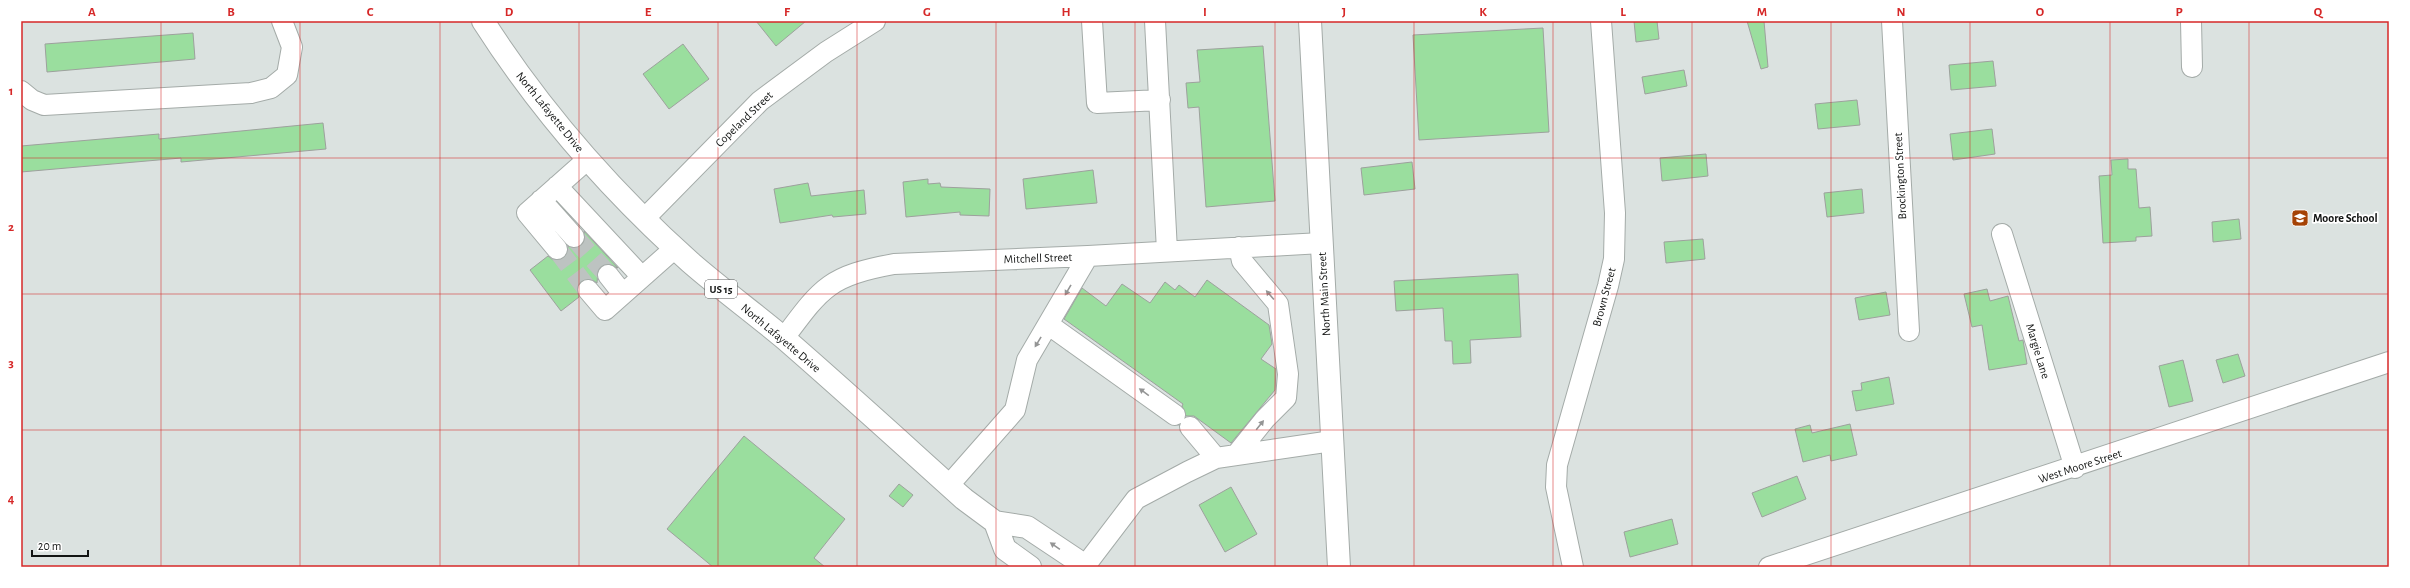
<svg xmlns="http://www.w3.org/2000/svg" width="2410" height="588" font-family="'Alegreya Sans',sans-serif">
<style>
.building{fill:#9ade9e;stroke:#9da19d}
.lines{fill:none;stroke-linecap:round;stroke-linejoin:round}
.minor-tunnel{stroke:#bdc3c1;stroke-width:20;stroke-dasharray:20 10;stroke-linecap:butt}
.minor-casing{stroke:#a4aba8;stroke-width:22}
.major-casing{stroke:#a4aba8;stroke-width:24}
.minor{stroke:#fff;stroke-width:20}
.major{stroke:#fff;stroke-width:22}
.oneway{fill:#949595}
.grid{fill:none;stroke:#d62828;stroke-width:1;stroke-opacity:0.55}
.labels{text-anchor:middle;stroke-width:3.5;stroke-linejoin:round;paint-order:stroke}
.shield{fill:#fff;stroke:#595a5a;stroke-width:1}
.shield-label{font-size:11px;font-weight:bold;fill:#121413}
.street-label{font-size:12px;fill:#121413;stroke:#fff}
.poi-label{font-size:12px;font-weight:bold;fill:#121413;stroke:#fff;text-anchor:start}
.neatline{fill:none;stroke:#d62828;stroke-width:1.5}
.grid-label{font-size:13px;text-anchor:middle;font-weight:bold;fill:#d62828}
</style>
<rect width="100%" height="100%" fill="#dbe2e0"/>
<path class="building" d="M 756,21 L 806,21 L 776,46 Z
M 1634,21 L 1657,21 L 1659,39 L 1636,42 Z
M 1747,21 L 1764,21 L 1768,67 L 1761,69 Z
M 1543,28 L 1549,132 L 1419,140 L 1413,35 Z
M 193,33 L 195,59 L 47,72 L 45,44 Z
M 683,44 L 709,79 L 669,109 L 643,74 Z
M 1263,46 L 1275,201 L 1206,207 L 1199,107 L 1188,108 L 1186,83 L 1200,82 L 1197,50 Z
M 1993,61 L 1996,86 L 1951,90 L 1949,65 Z
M 1684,70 L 1687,86 L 1645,94 L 1642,77 Z
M 1857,100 L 1860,125 L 1818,129 L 1815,104 Z
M 323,123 L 326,149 L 181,162 L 181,158 L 21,172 L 21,146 L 159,134 L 159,139 Z
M 1992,129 L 1995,154 L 1953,160 L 1950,134 Z
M 1706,154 L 1708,176 L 1662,181 L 1660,158 Z
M 2128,159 L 2128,169 L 2136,169 L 2139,208 L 2150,207 L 2152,236 L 2136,237 L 2136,241 L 2103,243 L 2099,176 L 2112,175 L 2111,160 Z
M 1412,162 L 1415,189 L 1364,195 L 1361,168 Z
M 1093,170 L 1097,203 L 1026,209 L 1023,179 Z
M 928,179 L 928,184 L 940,183 L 941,187 L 990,189 L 989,216 L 960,215 L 960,212 L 906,217 L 903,182 Z
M 808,183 L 811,196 L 864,190 L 866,214 L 833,217 L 832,215 L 780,223 L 774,189 Z
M 1862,189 L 1864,213 L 1827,217 L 1824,193 Z
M 2239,219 L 2241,239 L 2213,242 L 2212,222 Z
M 584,231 L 618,268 L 606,264 L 598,270 L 597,283 L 591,279 L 581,281 L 577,287 L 579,297 L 561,311 L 530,270 L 548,256 L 553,260 L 564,258 L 568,253 L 568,246 L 576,248 L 581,246 L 585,240 Z
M 1703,239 L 1705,259 L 1666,263 L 1664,242 Z
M 1518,274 L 1521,337 L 1470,340 L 1471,363 L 1453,364 L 1452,341 L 1445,341 L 1443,308 L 1396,311 L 1394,281 Z
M 1207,280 L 1269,325 L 1272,344 L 1261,359 L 1276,369 L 1275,390 L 1231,443 L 1194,416 L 1186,416 L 1182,406 L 1183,404 L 1064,319 L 1082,288 L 1106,306 L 1122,284 L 1150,303 L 1165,282 L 1175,290 L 1179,285 L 1195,297 Z
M 1987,289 L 1990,301 L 2008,296 L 2019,341 L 2023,340 L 2027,364 L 1989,370 L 1982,325 L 1972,327 L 1964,294 Z
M 1886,292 L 1890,315 L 1859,320 L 1855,298 Z
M 2238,354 L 2245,376 L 2223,383 L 2216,360 Z
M 2183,360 L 2193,401 L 2169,407 L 2159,366 Z
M 1889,377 L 1894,404 L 1856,411 L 1852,391 L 1862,390 L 1861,383 Z
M 1850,424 L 1857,455 L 1831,461 L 1830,455 L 1803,462 L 1795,429 L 1810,425 L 1812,433 Z
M 744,436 L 845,519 L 814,558 L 825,567 L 713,567 L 667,529 Z
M 1797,476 L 1806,499 L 1762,517 L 1752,493 Z
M 899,484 L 913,495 L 903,507 L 889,496 Z
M 1231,487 L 1257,534 L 1225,552 L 1199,505 Z
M 1672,519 L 1678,544 L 1630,557 L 1624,532 Z"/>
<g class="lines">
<path class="minor-tunnel" d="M 574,237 L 608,275
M 557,249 L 588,290"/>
<g class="minor-casing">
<path id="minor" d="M 1092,21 L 1097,103 L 1160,100
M 1155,21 L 1167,251
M 1892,21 L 1909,331
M 2191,21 L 2192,67
M 21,91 L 32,100 L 44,105 L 251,93 L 271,88 L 287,75 L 292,47 L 282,21
M 557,186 L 642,277
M 541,200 L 574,237
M 644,219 L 760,101 L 826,52 L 875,21
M 2002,234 L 2075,468
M 557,249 L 527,213 L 588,159
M 608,275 L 623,294
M 588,290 L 605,310 L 675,248
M 1049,325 L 1175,415
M 784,338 C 822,287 829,276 894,264 L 1088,256 L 1322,243
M 1190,427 L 1216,458
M 1236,455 L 1265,419 L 1286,398 L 1288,374 L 1278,304 L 1242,261 L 1239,247
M 949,485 L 1015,410 L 1027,360 L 1088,256
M 1085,566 L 1136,499 L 1187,472 L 1216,458 L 1332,441
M 1573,567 L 1556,487 L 1557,465 L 1608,286 L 1614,259 L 1615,213 L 1601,21
M 1769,567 L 2389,362"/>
</g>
<g class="major-casing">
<path id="major" d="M 483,21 C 540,110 611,191 690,262 C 721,289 754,313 785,339 C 846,392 905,446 964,499 L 995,522 L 1005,549 L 1030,567
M 1310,21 L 1339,567
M 995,522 L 1027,527 L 1087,567"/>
</g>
<use href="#minor" class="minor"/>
<use href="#major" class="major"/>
</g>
<defs><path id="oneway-solid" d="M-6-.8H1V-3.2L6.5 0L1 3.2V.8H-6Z"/></defs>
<g class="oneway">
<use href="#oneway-solid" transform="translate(1068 290) rotate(120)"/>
<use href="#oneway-solid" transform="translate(1270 295) rotate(-131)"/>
<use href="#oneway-solid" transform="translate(1038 342) rotate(121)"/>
<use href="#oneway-solid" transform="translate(1144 392) rotate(-144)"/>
<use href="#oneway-solid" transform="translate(1260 425) rotate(-51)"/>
<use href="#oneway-solid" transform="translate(1055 546) rotate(-145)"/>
</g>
<path class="grid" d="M 161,21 L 161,567M 300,21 L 300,567M 440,21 L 440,567M 579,21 L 579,567M 718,21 L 718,567M 857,21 L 857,567M 996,21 L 996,567M 1135,21 L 1135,567M 1275,21 L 1275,567M 1414,21 L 1414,567M 1553,21 L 1553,567M 1692,21 L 1692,567M 1831,21 L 1831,567M 1970,21 L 1970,567M 2110,21 L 2110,567M 2249,21 L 2249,567M 21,158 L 2389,158M 21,294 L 2389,294M 21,430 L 2389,430"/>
<defs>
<g id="school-square" transform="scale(0.9)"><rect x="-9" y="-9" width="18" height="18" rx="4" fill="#a54205" stroke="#fff"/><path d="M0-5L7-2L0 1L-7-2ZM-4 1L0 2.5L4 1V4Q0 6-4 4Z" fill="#fff"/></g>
</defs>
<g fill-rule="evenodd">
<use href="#school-square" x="2300" y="218"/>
</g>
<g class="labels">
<rect class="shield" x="705" y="280" width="32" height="18" rx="3"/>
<g class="shield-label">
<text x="721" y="293">US 15</text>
</g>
<g class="street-label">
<text transform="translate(550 112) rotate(51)" y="4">North Lafayette Drive</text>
<text transform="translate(744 119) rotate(-44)" y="4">Copeland Street</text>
<text transform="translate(1900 176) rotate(-93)" y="4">Brockington Street</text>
<text transform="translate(1038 258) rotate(-2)" y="4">Mitchell Street</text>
<text transform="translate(1324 294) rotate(-93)" y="4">North Main Street</text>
<text transform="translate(1604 297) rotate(-75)" y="4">Brown Street</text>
<text transform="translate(781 338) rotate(40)" y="4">North Lafayette Drive</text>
<text transform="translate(2038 351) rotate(73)" y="4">Margie Lane</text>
<text transform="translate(2080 466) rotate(-18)" y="4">West Moore Street</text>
</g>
<g class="poi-label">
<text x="2313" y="222">Moore School</text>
</g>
</g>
<rect width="2410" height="588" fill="none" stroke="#ffffff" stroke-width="44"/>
<path d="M32 550v6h56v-6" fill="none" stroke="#121413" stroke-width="2"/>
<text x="38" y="550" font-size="12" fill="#121413" stroke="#ffffff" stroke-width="3" paint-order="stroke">20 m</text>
<rect x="22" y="22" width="2366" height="544" class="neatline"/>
<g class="grid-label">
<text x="92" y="16">A</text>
<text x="231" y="16">B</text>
<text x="370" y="16">C</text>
<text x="509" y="16">D</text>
<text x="648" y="16">E</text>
<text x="787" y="16">F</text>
<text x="927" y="16">G</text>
<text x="1066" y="16">H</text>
<text x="1205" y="16">I</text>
<text x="1344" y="16">J</text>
<text x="1483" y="16">K</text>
<text x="1623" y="16">L</text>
<text x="1762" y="16">M</text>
<text x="1901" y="16">N</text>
<text x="2040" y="16">O</text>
<text x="2179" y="16">P</text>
<text x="2318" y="16">Q</text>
<text x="11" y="95">1</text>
<text x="11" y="231">2</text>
<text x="11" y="367">3</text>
<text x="11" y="503">4</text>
</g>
</svg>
